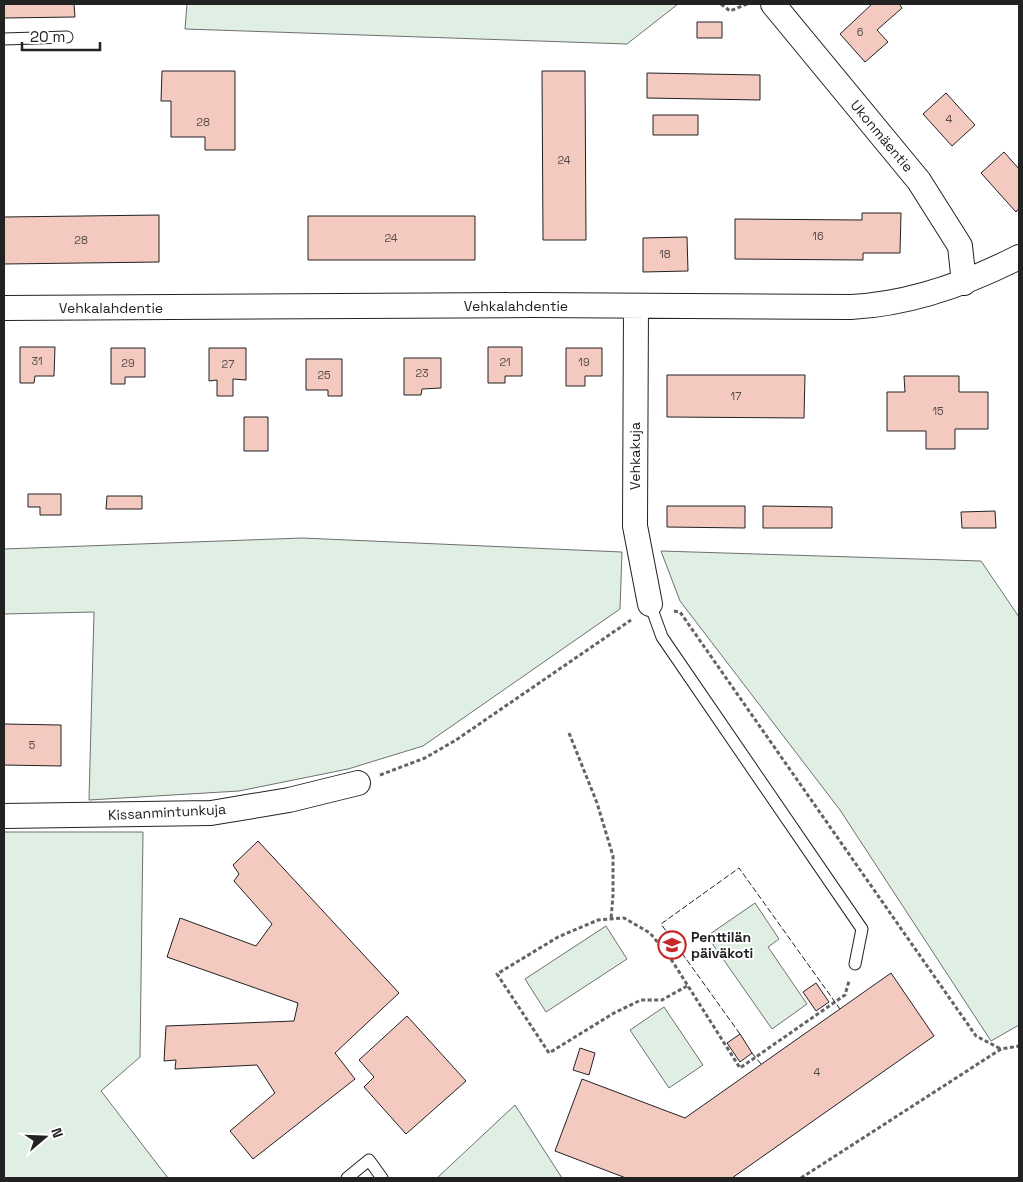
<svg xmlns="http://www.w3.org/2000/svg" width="1023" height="1182" font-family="'Space Grotesk',sans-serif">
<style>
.green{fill:#e0efe3;stroke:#6f6f6f}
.building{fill:#f3c9c0;stroke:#222}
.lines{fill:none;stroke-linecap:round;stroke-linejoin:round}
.service-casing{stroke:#222;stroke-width:13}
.minor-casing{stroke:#222;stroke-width:26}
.path{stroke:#646464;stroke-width:3;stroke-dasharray:4 2.5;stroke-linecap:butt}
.service{stroke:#fff;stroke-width:11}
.minor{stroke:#fff;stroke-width:24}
.fence{stroke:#222;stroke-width:1;stroke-dasharray:6 2.5;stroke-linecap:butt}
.labels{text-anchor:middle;stroke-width:4;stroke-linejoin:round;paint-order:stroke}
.number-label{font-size:11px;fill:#564c4a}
.street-label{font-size:14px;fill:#222;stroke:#fff}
.poi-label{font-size:14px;font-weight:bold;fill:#222;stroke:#fff;text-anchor:start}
</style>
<rect width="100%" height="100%" fill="#fff"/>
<path class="green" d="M 187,4 L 678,4 L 627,44 L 185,29 Z
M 302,538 L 622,552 L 620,609 L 423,746 L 348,769 L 239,791 L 89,800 L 94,612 L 4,614 L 4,549 Z
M 661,551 L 981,561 L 1019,617 L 1019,1025 L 991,1041 L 840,810 L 680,601 Z
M 4,832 L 143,832 L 140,1057 L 101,1091 L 168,1178 L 4,1178 Z
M 755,903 L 779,939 L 768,947 L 807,1004 L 772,1029 L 707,936 Z
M 606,926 L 627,959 L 546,1012 L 525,979 Z
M 664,1007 L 703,1065 L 669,1088 L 630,1030 Z
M 515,1105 L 562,1178 L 437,1178 Z"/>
<path class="building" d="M 4,4 L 74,4 L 75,17 L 4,18 Z
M 872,4 L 899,4 L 902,8 L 877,30 L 888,42 L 865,62 L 840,34 Z
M 697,22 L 722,22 L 722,38 L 697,38 Z
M 162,71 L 235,71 L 235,150 L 205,150 L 205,137 L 171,137 L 171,101 L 161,101 Z
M 542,71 L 585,71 L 586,240 L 543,240 Z
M 647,73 L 760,75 L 760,100 L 647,98 Z
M 946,93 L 975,125 L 952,146 L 923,114 Z
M 653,115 L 698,115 L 698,135 L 653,135 Z
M 1004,152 L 1019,169 L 1019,208 L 1016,212 L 981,173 Z
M 862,213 L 901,213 L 900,253 L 863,253 L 863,260 L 735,259 L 735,219 L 862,220 Z
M 159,215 L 159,262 L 4,264 L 4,217 Z
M 308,216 L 475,216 L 475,260 L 308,260 Z
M 687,237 L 688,271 L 643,272 L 643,238 Z
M 20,347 L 55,347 L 54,376 L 35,376 L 34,383 L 20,383 Z
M 488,347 L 522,347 L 522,376 L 505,376 L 505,383 L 488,383 Z
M 111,348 L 145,348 L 145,377 L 125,377 L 125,384 L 111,384 Z
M 209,348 L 246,348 L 246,380 L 233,379 L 233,396 L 217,396 L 217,380 L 209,381 Z
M 566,348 L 602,348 L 602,376 L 585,376 L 585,386 L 566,386 Z
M 404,358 L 441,358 L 441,388 L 422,389 L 421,395 L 404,395 Z
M 306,359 L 342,359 L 342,396 L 328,396 L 328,390 L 306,390 Z
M 667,375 L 805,375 L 804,418 L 667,417 Z
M 904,376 L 959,376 L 959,392 L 988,392 L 988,429 L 955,429 L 955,449 L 926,449 L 926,431 L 887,431 L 887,392 L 905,392 Z
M 244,417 L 268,417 L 268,451 L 244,451 Z
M 28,494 L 61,494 L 61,515 L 40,515 L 40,507 L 28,507 Z
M 107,496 L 142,496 L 142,509 L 106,509 Z
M 667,506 L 745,506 L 745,528 L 667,527 Z
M 763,506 L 832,507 L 832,528 L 763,528 Z
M 995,511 L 996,528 L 962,528 L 961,512 Z
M 4,724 L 61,725 L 61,766 L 4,765 Z
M 258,841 L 399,993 L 335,1053 L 355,1079 L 253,1159 L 230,1131 L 275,1093 L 257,1065 L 175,1069 L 176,1060 L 164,1061 L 166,1026 L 294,1021 L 298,1003 L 167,957 L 180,918 L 256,946 L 272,924 L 234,881 L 239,874 L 233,865 Z
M 891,973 L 934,1036 L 732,1178 L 626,1178 L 555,1151 L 582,1079 L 685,1118 Z
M 816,983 L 829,1002 L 816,1011 L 803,992 Z
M 407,1016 L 466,1081 L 406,1134 L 364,1087 L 374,1077 L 359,1060 Z
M 740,1034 L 752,1053 L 740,1062 L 727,1043 Z
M 580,1048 L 595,1053 L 589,1075 L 573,1070 Z"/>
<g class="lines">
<g class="service-casing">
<path id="service" d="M 4,39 L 67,37
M 650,604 L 662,637 L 862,929 L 855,964
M 347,1178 L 369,1160 L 382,1178"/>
</g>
<g class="minor-casing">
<path id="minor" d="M 773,4 L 919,181 L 960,246 L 964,283
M 636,306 L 635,526 L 650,604
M 4,308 L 532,305 L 851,307 C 911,304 966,284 1019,257
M 4,816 L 211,813 L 289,800 L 358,783"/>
</g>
<path class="path" d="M 721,4 L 730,11 L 747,4
M 674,611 L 680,612 L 976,1036 L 1001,1049
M 569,733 L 597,803 L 613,856 L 613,895 L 611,919
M 380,775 L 425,758 L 456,740 L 631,620
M 687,986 L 662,1000 L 641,1000 L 614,1013 L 549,1053 L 497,974 L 558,937 L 598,920 L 624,918 L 650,933 L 669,956 L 740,1068 L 845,995 L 849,981
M 801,1178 L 1001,1049 L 1019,1046"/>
<use href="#service" class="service"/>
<use href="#minor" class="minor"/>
<path class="fence" d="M 740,1034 L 661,924 L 739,868 L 840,1009
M 752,1053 L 761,1064"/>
</g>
<defs>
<g id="school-ring" transform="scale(1.4375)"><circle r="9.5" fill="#fff" stroke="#c62828" stroke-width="1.5"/><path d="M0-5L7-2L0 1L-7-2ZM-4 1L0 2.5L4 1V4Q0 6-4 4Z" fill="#c62828"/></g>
</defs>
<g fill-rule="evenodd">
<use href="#school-ring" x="672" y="945"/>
</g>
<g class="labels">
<g class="number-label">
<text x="860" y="36">6</text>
<text x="949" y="123">4</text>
<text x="203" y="126">28</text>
<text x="564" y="164">24</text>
<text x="818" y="240">16</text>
<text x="391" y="242">24</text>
<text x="81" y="244">28</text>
<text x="665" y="258">18</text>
<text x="37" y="365">31</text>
<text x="505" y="366">21</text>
<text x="584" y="366">19</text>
<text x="128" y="367">29</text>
<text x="228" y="368">27</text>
<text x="422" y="377">23</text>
<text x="324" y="379">25</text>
<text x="736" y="400">17</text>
<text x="938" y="415">15</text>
<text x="32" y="749">5</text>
<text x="817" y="1076">4</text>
</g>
<g class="street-label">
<text transform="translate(882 136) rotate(50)" y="5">Ukonmäentie</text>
<text x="516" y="311">Vehkalahdentie</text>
<text x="111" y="313">Vehkalahdentie</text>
<text transform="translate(635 456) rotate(-90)" y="5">Vehkakuja</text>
<text transform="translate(167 812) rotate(-3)" y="5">Kissanmintunkuja</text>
</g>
<g class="poi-label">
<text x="691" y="942">Penttilän<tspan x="691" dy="16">päiväkoti</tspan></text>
</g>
</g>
<rect width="1023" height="1182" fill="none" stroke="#222222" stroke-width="10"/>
<g transform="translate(45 1137) rotate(71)" stroke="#ffffff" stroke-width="4" paint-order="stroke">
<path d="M0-4L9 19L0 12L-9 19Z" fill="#222222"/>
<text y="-8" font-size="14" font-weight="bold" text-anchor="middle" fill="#222222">N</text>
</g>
<path d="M22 42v8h78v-8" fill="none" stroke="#222222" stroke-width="2.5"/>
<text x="30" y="42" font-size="15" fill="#222222" stroke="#ffffff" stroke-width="4" paint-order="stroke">20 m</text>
</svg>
